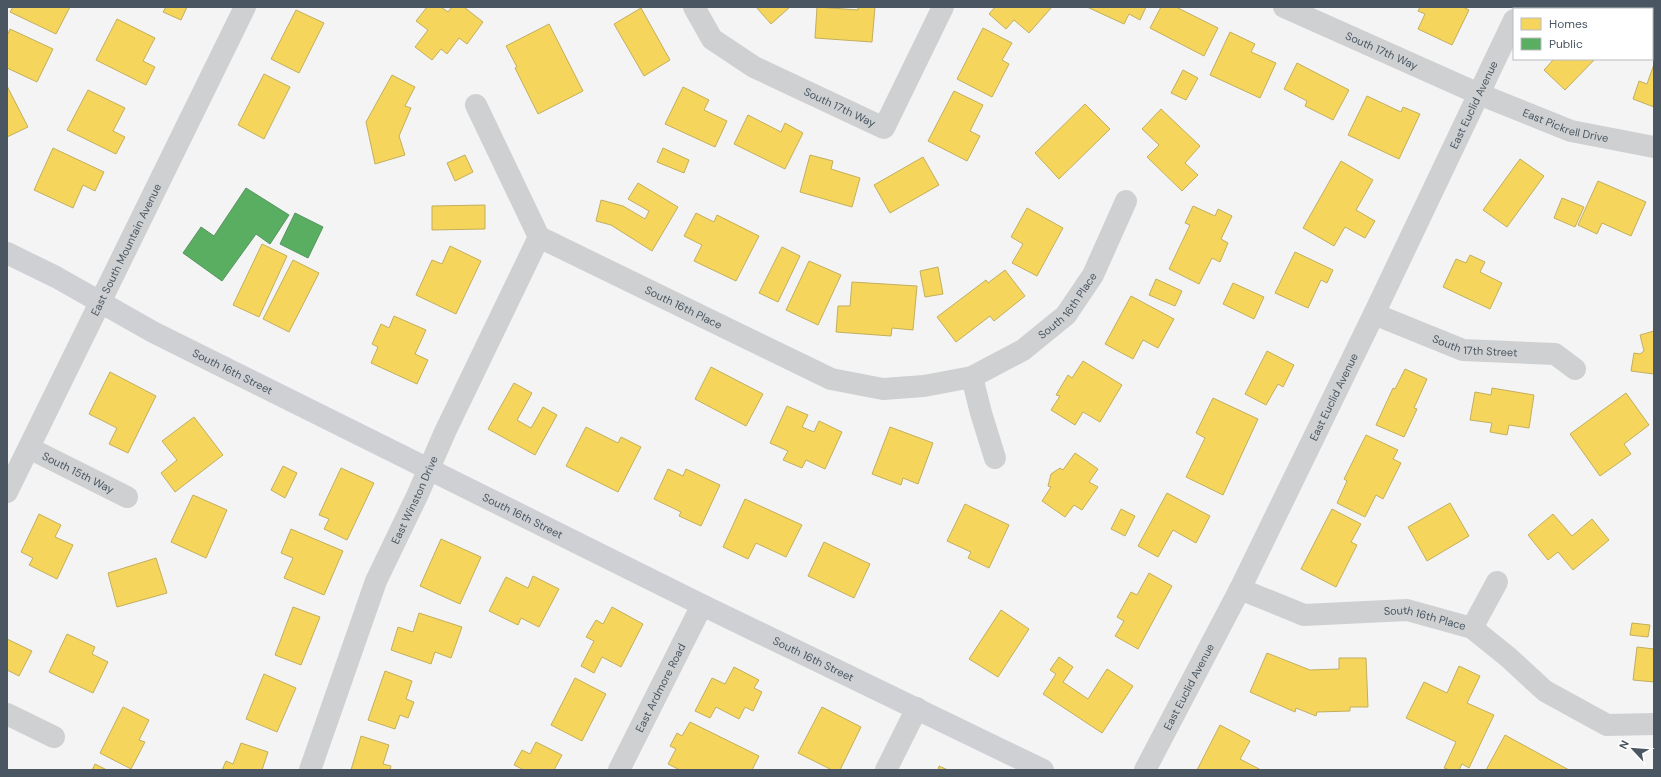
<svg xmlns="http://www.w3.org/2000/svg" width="1661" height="777" font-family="'DM Sans',sans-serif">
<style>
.homes{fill:#f6d55c;stroke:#c2af5e}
.public{fill:#5aae61;stroke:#559461}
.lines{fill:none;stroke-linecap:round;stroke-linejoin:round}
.minor{stroke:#ced0d2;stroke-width:22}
.secondary{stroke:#ced0d4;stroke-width:22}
.labels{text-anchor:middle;stroke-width:4;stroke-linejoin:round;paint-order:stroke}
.street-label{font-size:11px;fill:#4a5661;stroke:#fff}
</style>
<rect width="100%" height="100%" fill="#f4f4f4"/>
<path class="homes" d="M 13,7 L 70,7 L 56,34 L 10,12 Z
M 166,7 L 187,7 L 181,20 L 163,12 Z
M 427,7 L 441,7 L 448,12 L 452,7 L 464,7 L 483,22 L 467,44 L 459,38 L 447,54 L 441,49 L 432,60 L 415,47 L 428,30 L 416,21 Z
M 756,7 L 790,7 L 771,24 Z
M 817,7 L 858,10 L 858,7 L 875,7 L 872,42 L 815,38 Z
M 995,7 L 1052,7 L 1029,33 L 1014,20 L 1006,29 L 989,14 Z
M 1087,7 L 1146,7 L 1140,20 L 1129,14 L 1124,24 Z
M 1161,7 L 1176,7 L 1218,28 L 1204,56 L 1150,28 Z
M 1420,7 L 1463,7 L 1469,10 L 1452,45 L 1418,29 L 1425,14 L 1418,11 Z
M 641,8 L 670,60 L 644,76 L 614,24 Z
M 296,10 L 324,23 L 299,73 L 271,59 Z
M 117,19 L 155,38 L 143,61 L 155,67 L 146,85 L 96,60 Z
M 549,24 L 583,91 L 538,114 L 515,68 L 517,67 L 506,46 Z
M 983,28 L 1012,43 L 1002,60 L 1009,64 L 992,97 L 957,79 Z
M 10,29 L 53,49 L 37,82 L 7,68 L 7,36 Z
M 1230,32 L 1255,44 L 1251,52 L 1276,63 L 1260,98 L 1210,75 Z
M 1554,59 L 1595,59 L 1565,90 L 1544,70 Z
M 1297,63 L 1349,90 L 1333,120 L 1305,106 L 1307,101 L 1284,89 Z
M 1654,64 L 1654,107 L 1633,99 L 1639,81 L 1647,84 Z
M 1183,70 L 1198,78 L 1186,100 L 1171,93 Z
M 264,74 L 290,87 L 264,139 L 238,125 Z
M 392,75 L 415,87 L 405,106 L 411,108 L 399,136 L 405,155 L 375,164 L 366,122 Z
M 7,86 L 28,127 L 7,137 Z
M 683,87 L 709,100 L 704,110 L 727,121 L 715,147 L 665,124 Z
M 88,90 L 125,108 L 113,131 L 125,137 L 116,154 L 67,130 Z
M 954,91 L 983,105 L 970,131 L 980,136 L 967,161 L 928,141 Z
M 1367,96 L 1401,112 L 1403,107 L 1420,114 L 1399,159 L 1348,135 Z
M 1085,104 L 1110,129 L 1059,179 L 1035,153 Z
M 1161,109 L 1200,146 L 1185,163 L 1198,175 L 1182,191 L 1147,157 L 1159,145 L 1142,129 Z
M 748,115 L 781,132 L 785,123 L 803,133 L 785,169 L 734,144 Z
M 53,148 L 104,172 L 95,191 L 83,185 L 73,208 L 34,190 Z
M 663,148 L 689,160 L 684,173 L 657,162 Z
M 465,155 L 473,172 L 455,181 L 447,163 Z
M 810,155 L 833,161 L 831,169 L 860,178 L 852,207 L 800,192 Z
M 923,157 L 939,185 L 890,213 L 874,185 Z
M 1520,159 L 1544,176 L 1507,227 L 1483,210 Z
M 1341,161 L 1373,180 L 1356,210 L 1375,221 L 1365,238 L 1345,227 L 1334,246 L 1303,228 Z
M 1598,181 L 1646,202 L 1631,236 L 1602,223 L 1597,234 L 1578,225 Z
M 638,183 L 678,207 L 652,251 L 611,225 L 596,221 L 601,200 L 623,206 L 645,219 L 649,211 L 628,199 Z
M 1562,198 L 1584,207 L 1575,227 L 1554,218 Z
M 485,205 L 485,229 L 432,230 L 432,206 Z
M 1193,206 L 1215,216 L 1218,209 L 1232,216 L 1221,239 L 1228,243 L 1220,262 L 1212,258 L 1199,284 L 1169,269 L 1190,225 L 1185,223 Z
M 1027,208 L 1063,228 L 1037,276 L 1012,263 L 1023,244 L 1011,237 Z
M 696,213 L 714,222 L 717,215 L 759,236 L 736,281 L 694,261 L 702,245 L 684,236 Z
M 262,244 L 287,256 L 259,317 L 233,305 Z
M 450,246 L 481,261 L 456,314 L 416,295 L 432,260 L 442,264 Z
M 782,247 L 800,256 L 778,302 L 759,293 Z
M 1295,252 L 1333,270 L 1327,283 L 1321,280 L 1308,308 L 1275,293 Z
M 1470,255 L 1485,262 L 1480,272 L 1502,283 L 1490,309 L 1443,287 L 1456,259 L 1466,263 Z
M 293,260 L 319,273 L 289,332 L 263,319 Z
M 809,261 L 841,275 L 818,325 L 786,310 Z
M 938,267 L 943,294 L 925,297 L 920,271 Z
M 1005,270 L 1025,296 L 994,321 L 990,316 L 956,342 L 937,317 L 986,280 L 988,283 Z
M 1156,279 L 1182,291 L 1175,306 L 1149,295 Z
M 852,282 L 917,286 L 913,330 L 892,328 L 891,336 L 836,332 L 838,306 L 850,306 Z
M 1233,283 L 1264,297 L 1254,319 L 1223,304 Z
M 1131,296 L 1174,319 L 1158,348 L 1143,340 L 1133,359 L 1105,344 Z
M 394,316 L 426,330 L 415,354 L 428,360 L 417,384 L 371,363 L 378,347 L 372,344 L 381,324 L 389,328 Z
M 1654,331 L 1654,374 L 1631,371 L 1634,353 L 1640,354 L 1644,351 L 1640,335 Z
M 1267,351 L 1294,365 L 1283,387 L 1278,384 L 1266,405 L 1245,394 Z
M 1083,361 L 1122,385 L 1100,422 L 1083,412 L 1075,425 L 1051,410 L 1060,396 L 1056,395 L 1068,375 L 1072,378 Z
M 711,367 L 763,394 L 746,426 L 695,399 Z
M 1405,369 L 1427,379 L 1414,408 L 1417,409 L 1404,437 L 1376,425 L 1393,388 L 1395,389 Z
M 110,372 L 156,396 L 128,453 L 109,444 L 117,428 L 89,414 Z
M 514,383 L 532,393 L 517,420 L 531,428 L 543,407 L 557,415 L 535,455 L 488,429 Z
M 1492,388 L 1534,395 L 1529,428 L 1509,425 L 1507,435 L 1490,432 L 1492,423 L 1470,420 L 1475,392 L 1491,395 Z
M 1626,393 L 1649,425 L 1624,444 L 1631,454 L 1600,476 L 1570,434 Z
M 1213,398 L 1258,419 L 1223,495 L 1186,477 L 1205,438 L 1196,433 Z
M 787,406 L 808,415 L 802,427 L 814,432 L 819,421 L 842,432 L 825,469 L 806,460 L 802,468 L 783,460 L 788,451 L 770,443 Z
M 194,417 L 223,455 L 175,492 L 161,473 L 177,460 L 162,441 Z
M 586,427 L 618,443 L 621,437 L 641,447 L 618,492 L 566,466 Z
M 890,427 L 933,443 L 918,484 L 903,478 L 901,485 L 872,474 Z
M 1366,435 L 1398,450 L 1393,459 L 1401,463 L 1383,499 L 1376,495 L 1365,517 L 1337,503 L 1347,481 L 1344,479 Z
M 1075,453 L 1098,469 L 1089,482 L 1098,487 L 1082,510 L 1074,505 L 1065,517 L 1042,501 L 1051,487 L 1048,486 L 1051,474 L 1060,468 L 1063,470 Z
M 283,466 L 297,473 L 285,498 L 271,490 Z
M 341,468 L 374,483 L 347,540 L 324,529 L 329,519 L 319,515 Z
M 668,469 L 683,476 L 686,469 L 720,485 L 701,526 L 679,516 L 681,512 L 654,499 Z
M 1167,493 L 1210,516 L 1196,543 L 1173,530 L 1158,557 L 1138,546 Z
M 193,495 L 227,510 L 206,558 L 171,542 Z
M 745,499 L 802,525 L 786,557 L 756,543 L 748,559 L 723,547 Z
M 1450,503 L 1469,536 L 1427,561 L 1408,527 Z
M 965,504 L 1009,525 L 989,568 L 968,558 L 971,552 L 947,541 Z
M 1121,509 L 1135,516 L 1125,536 L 1111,529 Z
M 1332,509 L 1361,524 L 1351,542 L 1357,545 L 1336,587 L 1301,569 Z
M 39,514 L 61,525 L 55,537 L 73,545 L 57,579 L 29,565 L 33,558 L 21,552 Z
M 1553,514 L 1572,536 L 1592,519 L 1609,540 L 1573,570 L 1558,552 L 1548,560 L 1528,535 Z
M 291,529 L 343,551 L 324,595 L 284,578 L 293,558 L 281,553 Z
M 441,539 L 481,557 L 460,604 L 420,586 Z
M 824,542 L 870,564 L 854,598 L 808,576 Z
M 156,558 L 167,593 L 117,607 L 108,573 Z
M 1149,573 L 1172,586 L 1138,649 L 1115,636 L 1124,621 L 1117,617 L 1131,592 L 1137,595 Z
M 533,576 L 559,589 L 539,627 L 521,618 L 518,625 L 489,611 L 506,577 L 528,588 Z
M 293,607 L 320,617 L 301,665 L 275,655 Z
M 612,607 L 643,624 L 621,667 L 602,657 L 594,673 L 581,666 L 594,641 L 586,637 L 596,620 L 603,624 Z
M 1001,610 L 1029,629 L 998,677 L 969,659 Z
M 419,613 L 462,627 L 451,658 L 435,652 L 431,664 L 391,650 L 398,627 L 413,632 Z
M 1632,623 L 1650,625 L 1648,637 L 1630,635 Z
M 67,634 L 95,647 L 92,654 L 108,662 L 93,693 L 49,672 Z
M 7,639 L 32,651 L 19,676 L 7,670 Z
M 1637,647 L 1654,649 L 1654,682 L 1633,680 Z
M 1267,653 L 1310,670 L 1339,669 L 1339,658 L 1366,658 L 1368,707 L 1350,707 L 1350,711 L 1317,712 L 1316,716 L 1296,708 L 1295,712 L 1250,692 Z
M 1059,657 L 1073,667 L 1063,682 L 1088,699 L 1107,669 L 1133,686 L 1102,733 L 1043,694 L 1056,674 L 1050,670 Z
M 1459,666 L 1480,676 L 1467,703 L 1494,715 L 1469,768 L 1462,764 L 1459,770 L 1450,770 L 1444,768 L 1456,742 L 1406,718 L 1424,682 L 1447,693 Z
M 734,667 L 759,680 L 754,688 L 762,692 L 753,711 L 745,707 L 739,719 L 716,707 L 710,718 L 695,711 L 712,678 L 725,684 Z
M 385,671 L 412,681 L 406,699 L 414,702 L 408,718 L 400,715 L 395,729 L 368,720 Z
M 264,674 L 296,688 L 277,732 L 246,719 Z
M 575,678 L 606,694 L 582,741 L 551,725 Z
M 123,707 L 149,720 L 139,740 L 145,742 L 131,769 L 100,753 Z
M 822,707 L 861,727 L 840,770 L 832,770 L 798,753 Z
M 690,722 L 759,756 L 752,770 L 680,770 L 668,764 L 676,749 L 670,746 L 677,733 L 682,736 Z
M 1220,725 L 1250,741 L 1240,759 L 1261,770 L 1197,770 Z
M 1505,735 L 1569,770 L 1486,770 Z
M 361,736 L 389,745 L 383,764 L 391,766 L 390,770 L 351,770 Z
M 536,742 L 562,755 L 554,770 L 524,770 L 514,765 L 522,750 L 530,754 Z
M 241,743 L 268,752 L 262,770 L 222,770 L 226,761 L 233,764 Z
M 95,764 L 107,770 L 92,770 Z
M 939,766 L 948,770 L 938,770 Z"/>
<path class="public" d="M 246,188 L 289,215 L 270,244 L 256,234 L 222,281 L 183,253 L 201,227 L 214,236 Z
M 295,213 L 323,227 L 308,258 L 280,244 Z"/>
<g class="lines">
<g class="minor">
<path id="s1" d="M 694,7 L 712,39 L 754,67 L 884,128 L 943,7"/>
<path id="s2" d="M 1284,7 L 1479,94 L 1571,131 L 1654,147"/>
<path id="s3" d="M 476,105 L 539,237 L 831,379 L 883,389 L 924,386 L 972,377 L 1023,350 L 1066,315 L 1093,275 L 1126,201"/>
<path id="s4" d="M 1374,314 L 1463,350 L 1555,354 L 1575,369"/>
<path d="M 972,377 L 981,413 L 995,458"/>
<path id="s5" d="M 29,448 L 127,497"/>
<path id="s6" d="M 7,492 L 245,7"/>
<path id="s7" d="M 1240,589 L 1304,615 L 1407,610 L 1472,628 L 1508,657 L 1545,691 L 1607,725 L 1654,724"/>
<path d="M 1472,628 L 1497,582"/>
<path d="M 7,714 L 54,737"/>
<path id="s8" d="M 310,770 L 376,581 L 417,496 L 445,432 L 539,237"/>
<path id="s9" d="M 619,770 L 702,605"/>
<path d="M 886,770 L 917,708"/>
<path id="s10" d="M 1145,770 L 1240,589 L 1374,314 L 1514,20"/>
</g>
<path class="secondary" id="s11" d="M 7,253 L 56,277 L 153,332 L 702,605 L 1043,770"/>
</g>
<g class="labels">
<g class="street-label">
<text dy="4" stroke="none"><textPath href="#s2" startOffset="107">South 17th Way</textPath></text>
<text dy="4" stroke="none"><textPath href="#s10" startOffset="742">East Euclid Avenue</textPath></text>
<text dy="4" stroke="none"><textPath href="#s1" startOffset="182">South 17th Way</textPath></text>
<text dy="4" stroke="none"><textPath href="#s2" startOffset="306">East Pickrell Drive</textPath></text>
<text dy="4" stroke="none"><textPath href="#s6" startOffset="270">East South Mountain Avenue</textPath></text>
<text dy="4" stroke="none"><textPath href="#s3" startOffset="735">South 16th Place</textPath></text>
<text dy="4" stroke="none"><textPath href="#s3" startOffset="307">South 16th Place</textPath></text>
<text dy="4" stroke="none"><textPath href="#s4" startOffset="107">South 17th Street</textPath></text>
<text dy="4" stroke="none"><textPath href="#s11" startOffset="255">South 16th Street</textPath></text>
<text dy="4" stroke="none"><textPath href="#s10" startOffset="418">East Euclid Avenue</textPath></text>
<text dy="4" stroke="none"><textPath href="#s5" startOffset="55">South 15th Way</textPath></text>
<text dy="4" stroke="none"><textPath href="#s8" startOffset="290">East Winston Drive</textPath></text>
<text dy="4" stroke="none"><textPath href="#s11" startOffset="579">South 16th Street</textPath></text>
<text dy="4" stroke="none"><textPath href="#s7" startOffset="191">South 16th Place</textPath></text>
<text dy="4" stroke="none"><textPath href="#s11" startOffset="903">South 16th Street</textPath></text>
<text dy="4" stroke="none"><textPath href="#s10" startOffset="94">East Euclid Avenue</textPath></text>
<text dy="4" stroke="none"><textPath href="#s9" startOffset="92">East Ardmore Road</textPath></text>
</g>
</g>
<rect width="1661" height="777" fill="none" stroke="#4a5661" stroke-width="16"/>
<rect x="1513" y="8" width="140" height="52" fill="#ffffff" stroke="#b7bbc0"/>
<rect x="1521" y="18" width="20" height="12" fill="#f6d55c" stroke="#b7bbc0"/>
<text x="1549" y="28" font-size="12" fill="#4a5661">Homes</text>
<rect x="1521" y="38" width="20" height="12" fill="#5aae61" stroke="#b7bbc0"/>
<text x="1549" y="48" font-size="12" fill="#4a5661">Public</text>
<g transform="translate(1633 749) rotate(296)" stroke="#ffffff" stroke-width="3" paint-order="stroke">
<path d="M0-3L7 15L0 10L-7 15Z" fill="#4a5661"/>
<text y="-6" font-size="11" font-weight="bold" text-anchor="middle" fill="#4a5661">N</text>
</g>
</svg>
